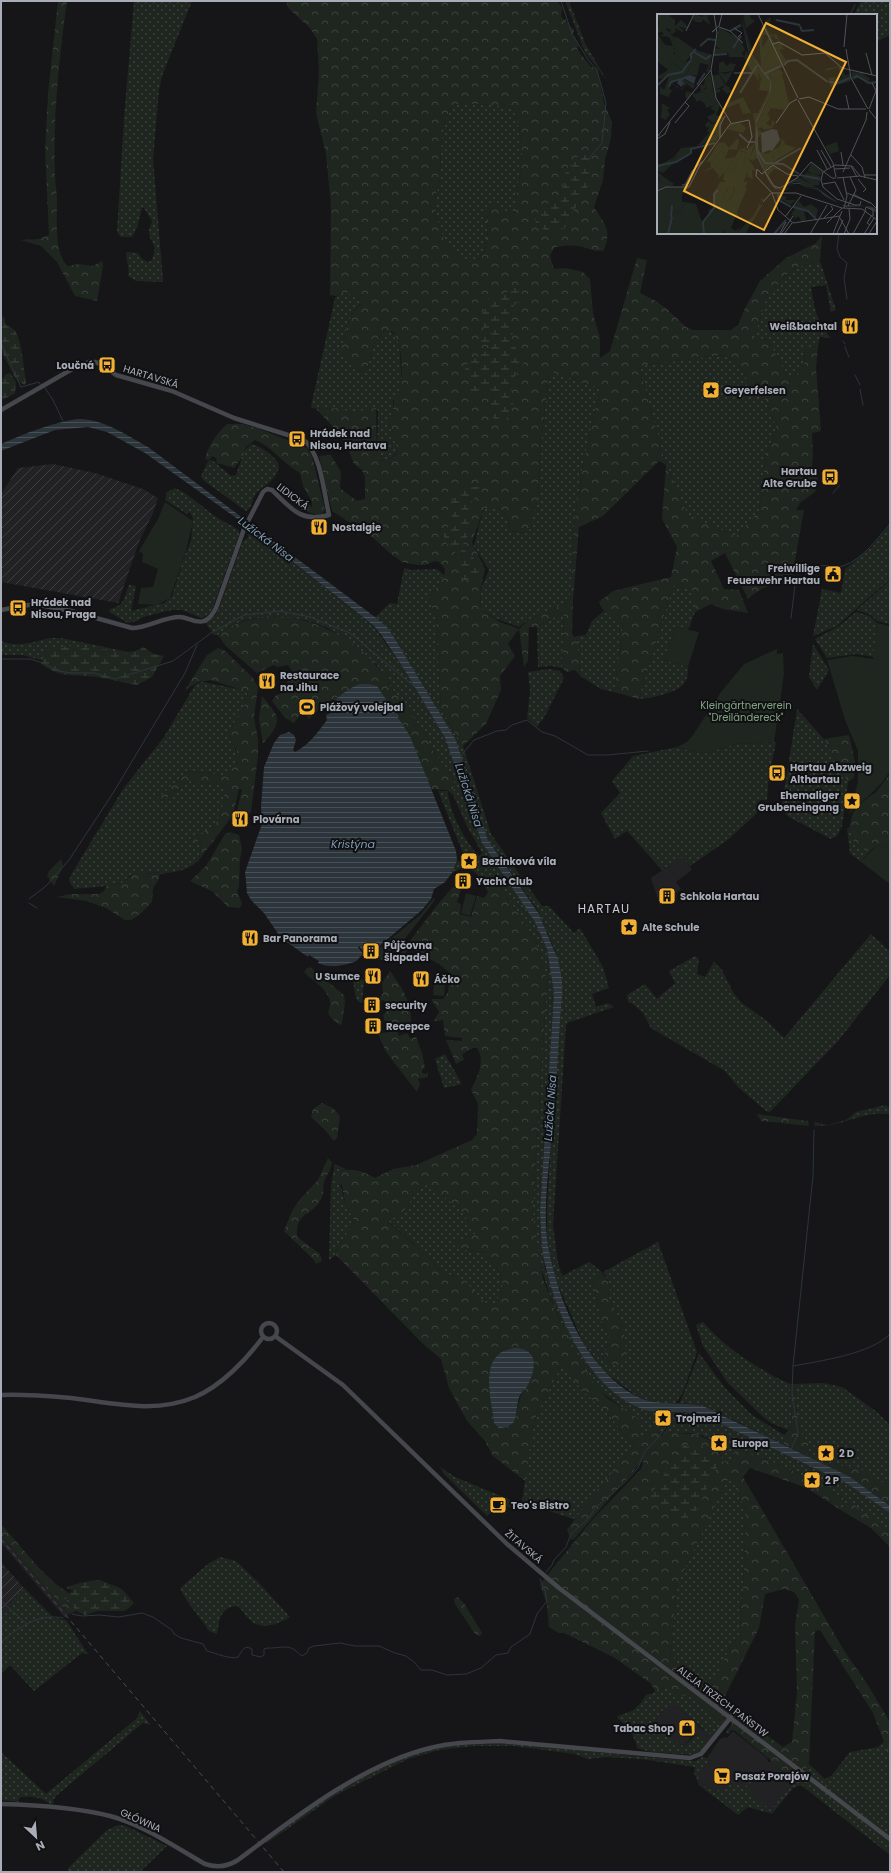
<svg xmlns="http://www.w3.org/2000/svg" width="891" height="1873" font-family="Poppins,sans-serif">
<style>
.built{fill:#222225}
.industrial{fill:url(#industrial-furrows)}
.grass{fill:url(#grass-dots)}
.forest{fill:url(#forest-crowns);fill-rule:evenodd}
.wetland{fill:url(#wetland-marsh)}
.garden{fill:#1e261f}
.water{fill:url(#water-rules)}
.lines{fill:none;stroke-linecap:round;stroke-linejoin:round}
.stream{stroke:#2c353c;stroke-width:1}
.secondary{stroke:#45474d;stroke-width:4.5}
.rail{stroke:#4a4c52;stroke-width:1;stroke-dasharray:5 4;stroke-linecap:butt}
.labels{text-anchor:middle;stroke-width:4;stroke-linejoin:round;paint-order:stroke}
.poi-label{font-size:10px;font-weight:bold;fill:#a8adb8;stroke:#111113;text-anchor:start}
.street-label{font-size:10px;fill:#a8adb8;stroke:#111113}
.park-label{font-size:10px;fill:#7fa381;stroke:#111113}
.water-label{font-size:11px;font-style:italic;fill:#7f9bb3;stroke:#111113}
.quarter-label{font-size:12px;letter-spacing:1px;fill:#c9ccd4;stroke:#111113}
.inset-river{fill:none;stroke:#2c353c;stroke-width:2}
.inset-road{fill:none;stroke:#505258;stroke-width:1}
.view{fill:#f2b134;fill-opacity:0.15;stroke:#f2b134;stroke-width:2}
.inset-edge{fill:none;stroke:#a8adb8;stroke-width:2}
</style>
<defs>
<pattern id="industrial-furrows" width="10" height="10" patternUnits="userSpaceOnUse"><rect width="10" height="10" fill="#222225"/><path d="M-1 1l2-2M0 10L10 0M9 11l2-2" fill="none" stroke="#3f3f43"/></pattern>
<pattern id="grass-dots" width="8" height="8" patternUnits="userSpaceOnUse"><rect width="8" height="8" fill="#1e261f"/><path d="M2 2h.1M6 6h.1" fill="none" stroke="#3c433d" stroke-width="1.8" stroke-linecap="round"/></pattern>
<pattern id="forest-crowns" width="20" height="18" patternUnits="userSpaceOnUse"><rect width="20" height="18" fill="#1e261f"/><path d="M2 6a3 3 0 1 1 6 0M12 15a3 3 0 1 1 6 0" fill="none" stroke="#3c433d"/></pattern>
<pattern id="wetland-marsh" width="20" height="14" patternUnits="userSpaceOnUse"><rect width="20" height="14" fill="#1e261f"/><path d="M1 5h8M5 5V1M11 12h8M15 12V8" fill="none" stroke="#3c433d"/></pattern>
<pattern id="water-rules" width="6" height="5" patternUnits="userSpaceOnUse"><rect width="6" height="5" fill="#2c353c"/><path d="M0 2.5h6" fill="none" stroke="#485056"/></pattern>
</defs>
<rect width="100%" height="100%" fill="#161618"/>
<path class="built" d="M 683,856 L 692,870 L 676,882 L 681,889 L 660,905 L 651,878 Z
M 1,1535 L 69,1614 L 65,1618 L 1,1543 Z
M 676,1705 L 703,1730 L 716,1733 L 706,1745 L 706,1742 L 696,1735 L 691,1737 L 684,1747 L 664,1733 L 662,1735 L 659,1732 L 655,1723 L 658,1716 L 666,1707 Z
M 733,1731 L 767,1758 L 768,1762 L 773,1761 L 778,1764 L 777,1767 L 787,1775 L 791,1785 L 771,1810 L 747,1792 L 747,1788 L 755,1778 L 757,1779 L 754,1776 L 744,1789 L 734,1782 L 723,1791 L 720,1789 L 714,1792 L 699,1782 L 698,1775 L 710,1760 L 707,1758 L 716,1747 L 718,1748 L 715,1746 L 720,1739 L 725,1737 L 727,1738 Z"/>
<path class="industrial" d="M 53,464 L 95,473 L 143,489 L 158,498 L 153,513 L 139,542 L 118,603 L 1,582 L 1,494 L 18,468 Z
M 1,1562 L 24,1588 L 11,1602 L 10,1610 L 1,1616 Z"/>
<path class="grass" d="M 134,1 L 192,1 L 162,76 L 159,90 L 153,159 L 163,280 L 162,282 L 136,281 L 128,276 C 130,267 125,261 127,252 L 138,253 L 142,259 L 148,262 L 151,261 C 160,242 149,245 149,231 C 149,228 151,225 152,221 L 144,208 L 142,208 L 137,228 L 132,237 L 121,237 L 117,232 L 124,118 Z
M 565,1 L 569,1 L 585,43 L 606,79 L 585,52 Z
M 861,1 L 890,1 L 890,35 L 876,42 L 876,15 L 854,15 Z
M 457,104 C 469,104 504,104 512,109 C 518,113 522,146 522,154 C 522,172 515,190 516,209 L 513,213 L 507,213 L 503,208 L 485,215 C 491,226 487,255 476,262 C 449,264 435,223 435,202 C 435,193 440,186 440,178 C 441,153 440,127 452,105 Z
M 820,261 L 836,310 L 831,312 L 826,285 L 811,287 C 815,310 816,320 831,338 L 820,337 L 818,346 L 805,348 L 804,367 L 790,381 L 768,340 L 754,338 L 767,296 L 792,269 Z
M 347,292 L 360,301 L 361,303 L 351,315 L 341,349 L 354,369 L 361,372 L 368,366 L 374,344 L 385,331 L 391,331 L 399,341 L 402,382 L 401,392 L 393,400 L 393,412 L 389,426 L 394,435 L 398,451 L 392,457 L 384,461 L 377,457 L 378,410 L 363,411 L 350,413 L 341,408 L 319,409 L 312,408 L 311,406 L 335,298 L 340,294 Z
M 720,355 L 733,359 L 750,383 L 765,399 L 777,429 L 766,453 L 759,511 L 736,536 L 688,516 L 666,465 L 639,366 Z
M 552,372 L 600,388 L 583,464 L 574,524 L 570,601 L 528,620 L 519,627 L 497,619 L 481,609 L 480,591 L 489,570 L 474,546 L 480,521 L 484,509 L 489,507 L 496,507 L 504,513 L 511,531 L 526,533 L 531,515 L 538,504 L 540,453 L 548,379 Z
M 251,444 C 259,445 277,457 279,466 C 276,483 263,484 255,495 C 251,501 254,505 246,511 L 203,480 L 201,476 L 208,461 L 212,460 L 231,476 L 236,475 L 244,451 Z
M 175,488 L 185,493 L 216,517 L 234,527 L 239,531 L 239,535 L 212,610 L 208,615 L 201,618 L 182,610 L 171,610 L 143,617 L 137,621 L 128,623 L 109,612 L 110,609 C 125,606 124,597 129,585 L 136,586 L 131,611 L 164,603 L 172,596 L 183,560 L 191,541 L 193,519 L 190,512 L 187,514 L 165,500 L 167,492 Z
M 890,525 L 890,579 L 837,626 L 813,636 L 822,589 L 841,593 L 845,569 L 872,547 Z
M 249,527 L 374,627 L 404,669 L 445,738 L 482,843 L 535,922 L 547,949 L 554,993 L 540,1211 L 541,1237 L 545,1268 L 571,1336 L 618,1396 L 635,1406 L 657,1412 L 683,1412 L 666,1425 L 661,1434 L 653,1428 L 644,1438 L 639,1439 C 638,1429 628,1415 621,1407 C 613,1399 603,1395 595,1386 C 589,1379 584,1368 580,1360 C 553,1312 534,1261 533,1206 L 547,980 L 536,941 L 499,885 L 485,887 L 476,873 L 465,866 L 452,873 L 457,860 L 460,862 L 465,858 L 438,791 L 448,791 C 448,810 466,843 479,856 L 482,853 L 467,826 L 453,795 L 454,780 L 431,748 L 425,733 L 390,686 L 387,673 L 381,673 L 377,665 C 362,653 347,640 331,630 C 302,613 243,610 218,635 L 214,635 L 205,622 L 213,616 L 215,616 L 219,608 L 243,541 L 248,538 Z
M 404,568 L 409,569 L 409,570 L 437,569 L 444,575 L 429,599 L 436,617 L 441,709 L 463,746 L 491,834 L 542,906 L 549,906 L 574,933 L 580,928 L 603,967 L 609,988 L 592,994 L 596,1007 L 608,1003 L 614,1007 L 567,1023 L 566,1026 L 553,1225 L 558,1263 L 562,1276 L 589,1262 L 601,1271 L 593,1282 L 601,1320 L 608,1335 L 608,1343 L 604,1356 L 623,1326 L 608,1296 L 611,1287 L 603,1272 L 658,1242 L 697,1352 L 683,1392 L 676,1403 L 658,1403 L 639,1398 L 602,1370 L 582,1340 L 555,1278 L 547,1237 L 547,1206 L 558,1040 L 562,997 L 562,979 L 554,948 L 537,909 L 488,840 L 456,740 L 395,639 L 387,627 L 375,617 L 390,603 L 397,604 Z
M 890,580 L 890,624 L 877,621 L 871,615 L 857,610 Z
M 673,586 L 693,589 L 695,612 L 688,630 L 675,627 L 664,660 L 688,667 C 688,671 688,677 686,680 C 681,693 651,698 639,699 Z
M 604,611 L 623,625 L 614,692 L 601,689 L 580,676 L 577,636 L 586,635 L 592,621 Z
M 564,612 L 562,668 L 552,666 L 538,667 L 537,627 Z
M 856,612 L 870,616 L 877,623 L 874,657 L 856,654 L 827,658 L 815,639 L 839,626 Z
M 50,638 L 61,638 L 128,652 L 142,650 L 151,653 L 44,661 L 23,655 L 1,655 L 1,641 C 18,648 33,642 50,638 Z
M 813,644 L 829,670 L 817,690 L 809,677 Z
M 549,669 L 560,671 L 564,678 L 545,716 L 537,727 L 527,718 L 530,690 L 528,672 Z
M 203,682 L 248,691 C 246,696 246,702 244,707 C 241,715 232,723 230,731 C 226,748 250,749 227,777 L 222,775 L 190,771 L 185,773 L 155,801 L 158,804 L 189,781 L 225,786 C 226,797 221,819 213,826 C 207,832 198,835 190,839 L 201,843 L 199,860 C 187,871 175,872 160,874 L 160,872 L 130,875 L 122,883 L 106,886 L 74,889 L 69,881 L 71,875 L 123,789 L 164,737 L 195,685 L 198,683 Z
M 797,709 L 824,739 L 848,782 L 842,826 L 837,836 L 831,839 L 789,817 L 781,809 L 783,799 Z
M 774,742 L 776,743 L 769,775 L 767,800 L 760,800 L 757,804 L 757,813 L 729,839 L 690,866 L 683,857 L 662,870 L 627,831 L 615,839 L 601,813 L 620,793 L 612,781 L 633,756 L 677,747 L 703,754 L 735,744 Z
M 847,828 L 849,828 L 855,845 L 869,852 L 861,862 L 850,853 Z
M 871,934 L 890,952 L 890,975 L 838,1041 L 770,1112 L 766,1111 L 738,1087 L 725,1071 L 651,1028 L 643,1013 L 633,1004 L 628,1002 L 627,995 L 645,984 L 657,999 L 675,983 L 669,971 L 695,956 L 699,959 L 697,974 L 705,977 L 714,962 L 722,970 L 734,994 L 742,1003 L 767,1021 L 784,1038 Z
M 360,978 L 364,981 L 362,1002 L 360,1003 L 356,999 L 353,981 Z
M 445,1054 L 462,1084 L 444,1088 L 435,1059 Z
M 885,1105 L 890,1108 L 890,1114 C 864,1110 842,1127 815,1126 L 814,1122 L 828,1125 L 846,1120 L 856,1112 Z
M 335,1164 L 346,1169 L 337,1172 L 345,1203 L 355,1222 L 335,1251 L 336,1255 L 329,1260 L 331,1184 Z
M 429,1183 L 460,1210 L 478,1233 L 452,1243 L 459,1249 L 484,1252 C 499,1271 512,1284 493,1305 L 488,1305 L 454,1275 L 446,1276 L 422,1251 L 388,1221 C 405,1212 410,1206 415,1188 Z
M 703,1322 C 726,1349 758,1369 790,1384 L 792,1426 L 788,1430 L 771,1423 L 760,1414 L 728,1383 L 703,1346 L 696,1325 Z
M 699,1353 L 725,1388 L 752,1415 L 784,1435 L 784,1445 C 755,1432 711,1404 680,1403 Z
M 561,1366 L 564,1366 L 581,1389 L 610,1416 L 623,1433 L 631,1440 L 634,1446 L 577,1517 L 573,1519 L 522,1502 L 531,1435 L 537,1414 Z
M 823,1383 L 842,1387 L 877,1412 L 890,1425 L 890,1487 L 849,1463 L 852,1465 L 849,1469 L 835,1463 L 832,1469 L 805,1455 L 809,1452 C 810,1441 802,1439 800,1429 C 796,1415 795,1398 796,1384 Z
M 691,1411 L 725,1425 L 819,1469 L 846,1483 L 890,1513 L 890,1533 L 848,1501 L 842,1511 L 839,1509 L 845,1499 C 810,1479 775,1460 736,1449 L 730,1462 L 724,1462 C 721,1457 719,1450 715,1445 C 702,1429 680,1432 663,1437 L 662,1435 C 668,1425 679,1412 691,1411 Z
M 440,1467 L 455,1477 L 513,1501 L 510,1508 L 500,1502 L 487,1516 L 444,1474 Z
M 730,1474 L 746,1511 L 743,1590 L 740,1611 L 741,1635 L 730,1647 L 718,1674 L 707,1682 L 685,1674 L 679,1667 L 671,1653 L 676,1587 Z
M 220,1557 L 236,1561 L 259,1583 L 290,1617 C 277,1625 260,1631 249,1619 C 245,1615 242,1610 238,1606 C 220,1607 220,1618 217,1634 L 209,1631 C 200,1616 187,1604 180,1588 L 208,1564 Z
M 24,1588 L 54,1618 L 66,1620 L 88,1654 L 82,1653 L 34,1691 L 10,1665 L 1,1674 L 1,1616 L 10,1610 L 11,1602 Z
M 667,1687 L 681,1697 L 687,1694 L 723,1723 L 716,1733 L 709,1734 L 676,1705 C 664,1707 660,1711 655,1723 L 656,1726 L 660,1729 L 659,1732 L 662,1735 L 664,1732 L 684,1747 C 689,1740 706,1724 706,1745 L 699,1753 L 695,1755 L 651,1752 L 637,1748 C 636,1738 627,1724 618,1719 L 617,1716 L 632,1711 L 641,1703 L 646,1695 L 654,1693 L 655,1690 Z
M 139,1710 L 151,1725 L 143,1723 L 57,1795 L 53,1800 L 54,1803 L 50,1804 C 41,1797 31,1796 20,1797 L 18,1802 L 1,1800 L 1,1752 L 46,1794 L 136,1719 L 139,1714 Z
M 884,1742 L 890,1767 L 890,1855 L 801,1785 L 793,1788 L 772,1814 L 748,1807 L 738,1815 L 699,1785 L 694,1773 L 695,1767 L 641,1759 L 606,1757 L 588,1759 L 575,1754 L 514,1746 L 474,1746 L 439,1750 L 408,1759 L 336,1795 L 267,1843 L 266,1841 C 316,1805 376,1761 438,1748 C 480,1739 524,1745 566,1749 C 609,1753 652,1758 696,1761 L 702,1757 L 707,1758 L 715,1746 L 718,1749 L 716,1747 L 707,1758 L 710,1760 L 698,1775 L 699,1782 L 714,1792 L 720,1789 L 723,1791 L 734,1782 L 744,1789 L 753,1776 L 752,1774 L 757,1779 L 755,1778 L 747,1788 L 749,1789 L 748,1792 L 771,1810 L 791,1785 L 784,1779 L 787,1775 L 777,1767 L 778,1764 L 796,1780 L 809,1764 L 825,1779 L 831,1776 L 850,1752 L 878,1747 Z
M 118,1825 L 126,1826 L 167,1846 L 140,1872 L 70,1872 L 67,1869 L 107,1830 Z"/>
<path class="forest" d="M 58,1 L 67,1 C 59,58 53,116 55,174 C 55,183 57,192 57,201 C 57,218 54,255 68,266 L 79,264 L 93,266 L 102,261 L 103,266 L 97,301 L 75,296 L 57,262 L 41,246 L 21,240 L 39,239 L 49,235 L 45,150 L 48,94 Z
M 286,1 L 557,1 C 565,11 562,6 561,16 L 563,19 L 566,19 L 566,22 L 574,30 L 573,36 L 576,37 L 575,38 L 579,45 L 577,49 L 591,67 L 597,68 L 604,103 L 612,122 L 611,138 L 605,160 L 603,180 L 594,207 C 605,225 612,229 604,250 C 595,253 587,247 578,246 C 571,245 563,246 555,247 L 550,255 L 553,267 L 555,269 L 566,268 L 583,272 L 590,279 L 593,313 L 600,338 L 600,358 L 610,351 L 637,258 L 647,260 L 640,293 L 656,301 L 668,310 L 686,327 L 693,330 L 731,330 L 738,325 L 745,308 L 760,281 L 786,258 L 816,243 L 822,235 L 820,261 L 792,269 L 767,296 L 754,338 L 768,340 L 790,381 L 804,367 L 805,348 L 818,346 L 816,368 L 821,431 L 812,433 L 813,457 L 810,476 L 818,477 L 815,492 L 800,503 L 796,510 L 804,510 L 792,577 L 795,585 C 773,583 765,584 748,599 L 725,553 L 711,561 L 724,589 L 739,590 L 748,613 L 723,609 L 711,604 L 695,612 L 692,589 L 673,586 L 639,699 L 614,692 L 623,625 C 615,619 601,612 599,602 L 613,591 L 671,577 L 677,547 L 662,519 L 666,465 L 659,461 L 603,516 L 579,527 L 573,600 L 572,633 L 574,637 L 577,636 L 580,676 L 575,670 L 567,672 L 562,668 L 564,612 L 537,627 L 529,627 L 528,661 L 524,667 L 519,629 L 508,644 L 515,656 L 500,676 L 501,690 L 486,724 L 463,746 L 441,709 L 436,617 L 429,599 L 444,575 L 445,569 L 439,562 L 435,561 L 425,565 L 417,565 L 402,562 L 391,554 L 372,537 L 332,511 L 319,456 L 331,455 L 341,472 L 340,488 L 357,501 L 365,499 L 365,477 L 362,470 L 354,464 L 347,446 L 338,432 L 316,409 L 341,408 L 350,413 L 376,408 L 377,457 L 383,461 C 389,459 395,457 398,451 L 394,435 L 388,423 L 393,412 L 394,398 L 401,392 C 403,376 403,343 392,331 L 385,331 L 374,344 L 368,366 L 361,372 C 350,368 345,359 341,349 L 351,315 L 361,304 L 360,301 L 347,292 L 336,296 L 330,295 L 331,206 L 326,154 L 316,113 L 319,72 L 317,39 L 310,28 L 289,9 ZM 457,104 C 469,104 504,104 512,109 C 518,113 522,146 522,154 C 522,172 515,190 516,209 L 513,213 L 507,213 L 503,208 L 496,204 C 492,206 488,207 486,211 C 484,215 486,217 487,220 C 488,233 488,254 476,262 C 449,264 435,223 435,201 C 435,193 440,186 440,178 C 441,153 440,127 452,105 ZM 720,355 L 733,359 L 750,383 L 765,399 L 777,429 L 766,453 L 759,511 L 736,536 L 688,515 L 666,465 L 639,366 ZM 552,372 L 600,388 L 583,464 L 574,524 L 570,601 L 528,620 L 519,629 L 500,622 L 481,609 L 480,591 L 485,569 L 472,542 L 486,502 L 484,509 L 490,507 L 496,507 L 504,513 L 511,531 L 526,533 L 533,527 L 531,515 L 538,504 L 540,453 L 548,379 Z
M 227,424 L 243,424 L 262,430 L 307,448 L 312,456 L 325,510 L 323,513 L 317,515 L 297,508 L 300,498 L 312,507 L 312,502 L 303,486 L 300,473 C 283,464 273,447 255,440 L 246,447 L 242,457 L 234,468 L 217,463 L 216,458 L 212,456 L 209,460 L 205,459 C 208,446 217,433 227,424 Z
M 270,616 C 305,616 337,630 363,652 C 370,659 376,664 381,673 L 387,673 L 390,686 L 425,733 L 431,748 L 454,780 L 453,795 L 447,790 L 431,789 L 410,736 L 369,684 C 354,684 343,692 333,703 L 333,699 L 319,709 L 306,695 L 295,705 L 302,712 L 294,723 L 285,718 L 272,701 L 276,695 L 289,691 L 287,681 L 293,672 L 288,665 L 277,667 L 274,665 L 257,673 L 226,646 L 218,635 C 231,622 253,619 270,616 Z
M 218,648 L 224,650 L 253,678 L 258,687 L 254,718 L 258,739 L 258,756 L 251,812 L 247,814 L 237,811 L 242,789 L 239,789 L 233,815 L 199,860 L 201,843 L 190,839 C 197,836 205,832 212,827 C 221,820 225,797 225,786 L 189,781 L 157,805 L 155,801 L 185,773 L 190,771 L 222,775 L 227,777 L 235,765 L 237,758 L 237,751 L 229,737 L 230,730 L 244,706 L 248,692 L 211,680 L 198,682 L 185,690 L 207,655 Z
M 262,696 C 281,719 283,720 263,744 L 259,719 Z
M 849,735 L 855,762 L 854,778 L 848,782 L 824,739 Z
M 890,774 L 890,850 L 885,847 L 877,845 L 869,852 L 855,845 L 849,828 L 853,813 L 862,802 L 876,792 Z
M 230,832 L 239,835 L 242,849 L 240,859 L 239,886 L 237,892 L 242,903 L 240,908 L 228,907 L 213,892 L 190,881 L 206,866 L 225,834 Z
M 61,859 L 63,866 L 54,886 L 47,876 L 49,871 Z
M 138,870 L 146,874 L 160,872 L 159,879 L 153,888 L 152,902 L 139,915 L 131,920 L 125,920 L 106,908 L 86,901 L 57,897 L 71,894 L 99,894 L 104,891 L 106,886 L 122,883 Z
M 499,885 L 536,941 L 547,980 L 533,1206 L 534,1223 L 543,1279 L 558,1317 L 594,1385 L 607,1398 L 639,1419 L 639,1438 L 644,1438 L 644,1433 L 654,1428 L 663,1437 L 666,1433 L 696,1434 L 707,1439 L 714,1444 L 724,1462 L 730,1462 L 736,1449 C 775,1460 810,1479 845,1499 L 839,1509 L 807,1488 L 750,1468 L 743,1477 L 845,1652 L 866,1682 L 890,1722 L 890,1767 L 884,1742 L 873,1713 L 820,1630 L 815,1631 L 809,1764 L 796,1781 L 734,1730 L 731,1730 L 729,1734 L 726,1732 L 732,1724 L 727,1718 L 723,1723 L 687,1694 L 681,1697 L 667,1687 L 655,1690 L 650,1683 L 615,1658 L 564,1633 L 559,1633 L 549,1627 L 547,1605 L 540,1584 L 592,1520 L 641,1469 L 644,1459 L 574,1539 L 571,1540 L 567,1530 L 588,1501 L 634,1446 L 631,1440 L 623,1433 L 610,1416 L 581,1389 L 563,1366 L 561,1366 L 537,1414 L 533,1427 L 525,1481 L 493,1456 L 485,1441 L 467,1421 L 449,1388 L 441,1359 L 422,1343 L 336,1255 L 335,1251 L 355,1222 L 345,1203 L 342,1185 L 334,1179 L 337,1172 C 350,1167 363,1171 375,1178 L 393,1169 L 416,1165 L 472,1140 L 477,1134 L 478,1104 L 471,1090 C 477,1077 486,1062 477,1048 L 473,1048 L 462,1054 L 464,1060 L 456,1064 L 446,1040 L 462,1041 L 462,1038 L 445,1036 L 443,1020 L 434,1021 L 439,1012 L 431,999 L 443,999 L 448,992 L 450,973 L 439,964 L 410,948 L 398,960 L 394,962 L 438,904 L 453,887 L 461,890 L 457,902 L 461,904 L 460,914 L 471,917 L 477,896 L 484,898 L 488,892 L 485,887 ZM 429,1183 L 460,1210 L 478,1233 L 451,1243 L 459,1249 L 484,1252 C 499,1271 512,1283 493,1305 L 488,1305 C 480,1299 465,1277 455,1275 C 452,1275 449,1276 446,1276 L 422,1251 L 388,1222 C 406,1210 409,1209 415,1188 L 423,1188 ZM 533,1371 L 528,1385 L 521,1394 L 515,1418 L 494,1423 L 489,1375 ZM 730,1475 L 746,1511 L 743,1590 L 740,1611 L 741,1635 L 730,1647 L 717,1674 L 707,1682 L 685,1674 L 679,1667 L 671,1653 L 676,1587 ZM 784,1589 L 794,1592 L 799,1599 L 795,1625 L 797,1692 L 792,1742 L 783,1747 L 724,1704 L 724,1698 L 759,1628 L 765,1594 Z
M 434,898 L 435,900 L 389,959 L 380,960 L 377,950 L 420,915 Z
M 310,967 L 344,995 L 345,1003 L 342,1023 L 340,1025 C 317,1009 337,1011 327,994 C 321,984 311,980 304,972 L 307,968 Z
M 390,971 C 402,987 412,1003 411,1024 L 385,1022 L 383,1015 L 388,1010 L 384,1000 L 381,1001 L 380,998 L 383,993 L 382,983 Z
M 397,1030 L 399,1036 L 407,1033 L 410,1038 L 416,1037 L 422,1053 L 425,1068 L 422,1070 L 422,1073 L 426,1074 L 428,1072 L 428,1077 L 418,1079 L 420,1084 L 417,1092 L 386,1052 L 378,1034 Z
M 322,1103 L 333,1108 L 340,1116 L 337,1138 L 334,1141 L 325,1130 L 311,1117 L 313,1109 Z
M 757,1114 L 808,1121 L 809,1126 L 761,1121 Z
M 328,1158 L 332,1162 C 331,1170 328,1173 325,1179 C 322,1186 325,1194 320,1201 C 308,1219 296,1211 297,1237 L 320,1254 L 322,1261 L 316,1264 L 314,1260 L 284,1231 L 292,1211 L 300,1199 L 318,1180 Z
M 601,1271 L 611,1287 L 608,1296 L 623,1326 L 627,1356 L 618,1365 L 609,1363 L 604,1356 L 608,1343 L 608,1335 L 601,1320 L 593,1282 Z
M 790,1384 L 796,1384 C 795,1398 796,1415 800,1429 C 803,1439 810,1441 809,1452 L 805,1455 L 784,1445 L 784,1435 L 792,1426 Z
M 835,1463 L 848,1469 L 852,1464 L 887,1484 L 890,1487 L 890,1506 L 871,1492 L 832,1469 Z
M 848,1500 L 890,1533 L 890,1547 L 871,1528 L 842,1511 Z
M 1,1524 L 39,1568 L 57,1585 L 72,1595 L 78,1610 L 69,1614 L 1,1535 Z
M 458,1597 L 464,1603 L 482,1633 L 480,1636 L 475,1634 L 455,1604 L 454,1599 Z"/>
<path class="wetland" d="M 585,153 C 606,176 572,206 565,228 L 552,233 C 514,219 552,205 561,190 C 562,188 563,184 563,181 C 568,165 569,161 585,153 Z
M 519,285 L 522,290 L 522,297 L 513,307 L 508,316 C 515,325 513,333 511,343 L 520,352 L 524,363 L 511,382 L 513,404 L 510,416 L 499,422 L 493,418 C 491,409 491,402 487,393 L 473,394 L 468,390 L 474,381 L 465,371 L 466,365 L 491,347 L 480,341 L 484,327 L 481,315 L 489,298 L 501,296 Z
M 1,314 L 5,319 L 5,324 C 8,326 13,328 15,331 C 22,340 24,371 26,383 L 24,385 L 15,378 L 1,350 Z
M 1,367 L 2,380 L 6,374 L 10,373 L 16,382 L 15,393 L 1,401 Z
M 483,487 L 461,517 L 468,520 L 472,525 L 470,532 L 461,548 L 471,555 L 479,564 L 478,578 L 458,580 L 454,576 L 460,566 L 459,559 L 454,551 L 446,543 L 443,533 L 450,524 L 453,509 L 448,504 C 454,500 455,495 460,491 C 466,486 476,487 483,487 Z
M 70,646 L 94,648 L 130,654 L 143,647 L 154,654 L 164,656 L 152,677 L 137,685 C 124,683 110,679 97,677 C 74,674 62,679 41,664 L 44,653 L 51,648 Z
M 699,1444 L 712,1454 L 717,1467 L 697,1510 L 681,1521 L 647,1500 L 684,1445 Z
M 100,1580 L 122,1589 L 134,1603 L 129,1608 L 124,1611 L 98,1611 L 85,1615 L 78,1612 L 64,1598 L 73,1590 L 67,1589 L 67,1587 L 83,1582 Z"/>
<path class="garden" d="M 165,502 L 193,521 L 186,551 L 170,598 L 157,605 L 138,604 L 141,588 L 153,587 L 158,569 L 142,562 L 143,554 L 139,551 L 158,519 Z
M 877,623 L 890,626 L 890,771 C 880,789 863,799 849,814 L 858,782 L 858,751 L 845,720 L 827,660 L 853,656 L 873,659 Z
M 675,627 L 699,632 L 688,667 L 664,660 Z
M 777,649 L 777,654 L 783,653 L 784,674 L 774,742 L 735,744 L 703,754 L 677,747 L 687,742 L 693,735 L 721,692 L 744,664 Z
M 306,695 L 319,709 L 309,719 L 295,705 Z
M 877,845 L 885,847 L 890,850 L 890,884 L 861,862 Z
M 466,893 L 476,896 L 470,916 L 461,913 Z
M 435,973 L 446,974 L 444,996 L 433,995 Z"/>
<path class="water" d="M 78,419 C 104,419 126,435 148,447 L 375,617 L 387,627 L 395,639 L 456,740 L 488,840 L 539,914 L 558,960 L 562,979 L 562,997 C 558,1039 557,1081 553,1124 C 550,1160 543,1202 547,1238 C 555,1294 583,1366 634,1395 C 656,1408 681,1400 705,1407 L 850,1477 L 890,1506 L 890,1513 L 846,1483 L 700,1414 C 680,1409 659,1416 640,1408 C 589,1388 558,1318 546,1268 C 541,1250 541,1230 540,1211 L 554,993 L 547,949 L 535,922 L 482,843 L 445,738 L 404,669 L 382,636 L 374,626 L 249,527 L 145,453 L 107,432 L 88,427 L 55,430 L 1,451 L 1,444 C 26,433 51,423 78,419 Z
M 360,684 L 369,684 L 377,686 L 410,736 L 456,851 L 457,860 L 452,873 L 445,882 L 434,889 L 431,899 L 422,910 L 377,948 L 372,949 L 365,954 L 359,946 L 358,947 L 363,954 C 359,957 358,961 354,962 C 344,966 327,968 318,963 L 319,961 L 309,955 L 308,957 L 281,938 L 264,913 L 251,900 L 247,893 L 246,881 L 245,872 L 262,824 L 261,806 L 264,767 L 274,743 L 280,735 L 289,732 L 294,735 L 296,740 L 293,750 L 295,752 C 309,745 318,732 327,720 L 326,715 L 333,712 L 337,705 L 333,703 C 341,694 349,688 360,684 Z
M 515,1348 C 539,1349 536,1368 528,1385 C 526,1389 522,1391 520,1395 C 517,1401 517,1414 514,1422 L 507,1427 L 499,1428 L 494,1423 C 492,1402 481,1368 500,1353 C 504,1350 511,1349 515,1348 Z"/>
<g class="lines">
<path class="stream" d="M 561,1 L 572,34 L 589,61 L 597,70 L 606,103 L 602,143 L 588,160
M 850,15 L 855,5
M 839,233 L 837,249 L 840,257 L 847,263 L 844,278 L 847,299
M 843,341 L 845,344
M 1,343 L 21,387 L 39,382 L 40,384
M 845,347 L 849,357
M 855,375 L 860,385
M 45,388 L 53,400 L 63,421
M 860,389 L 863,405
M 833,493 L 840,485
M 818,566 C 826,564 834,569 843,566 C 863,559 877,539 890,524
M 791,618 L 795,585 L 811,569
M 1,659 L 30,659 L 43,663 L 58,671 L 72,673 L 94,673 L 115,679 L 173,661 L 211,633 L 244,615 L 280,611 L 310,617 L 350,633 L 415,687
M 460,757 L 474,740 L 497,731 L 506,730 L 512,725 L 527,720 L 542,732 L 555,736 L 588,755 L 607,755 L 648,751
M 29,899 L 46,886 L 69,860 L 113,793 L 185,673 L 197,645
M 29,903 L 37,908
M 793,1366 C 820,1361 871,1354 890,1334
M 791,1450 L 798,1433 L 792,1393 L 793,1366 L 813,1176 L 814,1130
M 546,1572 L 552,1565 L 554,1560 L 566,1547 L 571,1534 L 589,1518 L 595,1508 L 625,1482 L 638,1468 L 644,1453 L 661,1434 L 667,1425 L 684,1412
M 1,1601 L 27,1624
M 72,1614 L 82,1616 L 99,1615 L 119,1617 L 142,1613 L 153,1617 L 172,1630 L 174,1634 L 181,1638 L 203,1644 L 207,1651 C 215,1653 232,1660 238,1657 C 242,1652 243,1644 252,1649 L 252,1655 L 261,1657 L 264,1655 L 264,1649 L 267,1648 C 275,1649 287,1644 295,1650 C 298,1652 298,1654 302,1656 L 307,1653 L 309,1648 L 314,1646 L 340,1643 L 355,1646 L 379,1646 L 395,1653 L 406,1656 L 414,1662 L 421,1670 L 432,1670 L 447,1675 L 466,1674 L 481,1668 L 496,1655 L 508,1653 L 511,1647 L 530,1634 L 537,1614 L 547,1601 L 545,1591 L 540,1579
M 1,1642 C 19,1627 39,1613 63,1618"/>
<path class="secondary" d="M 1,410 L 74,368 L 91,361 L 101,364 L 116,375 L 172,391 L 234,418 L 304,440 C 321,454 324,493 329,515 C 300,523 291,508 272,490 L 267,489 L 263,492 L 244,529 L 216,608 C 213,614 210,619 204,621 C 196,624 187,617 180,617 C 163,617 148,628 132,628 L 71,611 L 34,604 L 1,610
M261 1331a8 8 0 1 1 16 0a8 8 0 1 1-16 0Z
M 275,1336 L 343,1385 L 507,1544 L 559,1588 L 890,1839
M 1,1395 C 25,1394 48,1396 71,1398 C 113,1403 155,1414 195,1397 C 221,1386 246,1360 263,1337
M 1,1804 C 37,1805 75,1807 110,1816 C 144,1825 175,1847 205,1864 C 217,1868 227,1867 238,1860 C 294,1818 361,1765 430,1748 C 453,1742 476,1742 500,1741 L 690,1758 L 701,1754 L 731,1717"/>
<path class="rail" d="M 1,1539 L 284,1872"/>
</g>
<defs>
<g id="restaurant-square" transform="scale(0.9)"><rect x="-9" y="-9" width="18" height="18" rx="4" fill="#f2b134" stroke="#111113"/><path d="M-5-6h1v4h1v-4h1v4h1v-4h1v5L-1.5 .5V6h-2V.5L-5-1ZM5-6V6H3V1.5H1.5Q1.5-4 5-6Z" fill="#111"/></g>
<g id="bus-square" transform="scale(0.9)"><rect x="-9" y="-9" width="18" height="18" rx="4" fill="#f2b134" stroke="#111113"/><path d="M-5-6H5V4H4V6H2V4H-2V6H-4V4H-5ZM-3.5-4V0h7V-4ZM-3.5 1.2v1.5H-2V1.2ZM2 1.2v1.5H3.5V1.2Z" fill="#111"/></g>
<g id="sight-square" transform="scale(0.9)"><rect x="-9" y="-9" width="18" height="18" rx="4" fill="#f2b134" stroke="#111113"/><path d="M0-6L1.8-2.2L6-1.7L2.9 1.2L3.7 5.4L0 3.3L-3.7 5.4L-2.9 1.2L-6-1.7L-1.8-2.2Z" fill="#111"/></g>
<g id="civic-square" transform="scale(0.9)"><rect x="-9" y="-9" width="18" height="18" rx="4" fill="#f2b134" stroke="#111113"/><path d="M-.6-6.5H3V-4.5H.6V-3L4-1V1h2V6H-6V1h2V-1L-.6-3ZM-1.2 2.5V6h2.4V2.5Z" fill="#111"/></g>
<g id="stadium-square" transform="scale(0.9)"><rect x="-9" y="-9" width="18" height="18" rx="4" fill="#f2b134" stroke="#111113"/><path d="M0-5a6.5 5 0 1 0 0 10a6.5 5 0 1 0 0-10ZM-3.5-1.8h7v3.6h-7Z" fill="#111"/></g>
<g id="building-square" transform="scale(0.9)"><rect x="-9" y="-9" width="18" height="18" rx="4" fill="#f2b134" stroke="#111113"/><path d="M-4-6H4V6H1V3H-1V6H-4ZM-2.5-4.3h1.7v1.8h-1.7ZM.8-4.3h1.7v1.8H.8ZM-2.5-1h1.7V.8h-1.7ZM.8-1h1.7V.8H.8Z" fill="#111"/></g>
<g id="cafe-square" transform="scale(0.9)"><rect x="-9" y="-9" width="18" height="18" rx="4" fill="#f2b134" stroke="#111113"/><path d="M-5.5-4.5H6V0H3Q3 3.5 0 3.5H-2.5Q-5.5 3.5-5.5 0ZM3-3.2v2h1.7v-2ZM-6 4.5H4V6H-6Z" fill="#111"/></g>
<g id="shop-square" transform="scale(0.9)"><rect x="-9" y="-9" width="18" height="18" rx="4" fill="#f2b134" stroke="#111113"/><path d="M-5-2.5h2.3a2.7 3.5 0 0 1 5.4 0H5L5.5 6h-11ZM-1.5-2.5h3a1.5 2.3 0 0 0-3 0Z" fill="#111"/></g>
<g id="supermarket-square" transform="scale(0.9)"><rect x="-9" y="-9" width="18" height="18" rx="4" fill="#f2b134" stroke="#111113"/><path d="M-6-5.5h2.5l.6 2H6L4.5 2H-2.5L-4.4-4H-6ZM-1.5 3.2a1.3 1.3 0 1 0 .1 0ZM3 3.2a1.3 1.3 0 1 0 .1 0Z" fill="#111"/></g>
</defs>
<g fill-rule="evenodd">
<use href="#restaurant-square" x="850" y="326"/>
<use href="#bus-square" x="107" y="365"/>
<use href="#sight-square" x="711" y="390"/>
<use href="#bus-square" x="297" y="439"/>
<use href="#bus-square" x="830" y="477"/>
<use href="#restaurant-square" x="319" y="527"/>
<use href="#civic-square" x="833" y="574"/>
<use href="#bus-square" x="18" y="608"/>
<use href="#restaurant-square" x="267" y="681"/>
<use href="#stadium-square" x="307" y="707"/>
<use href="#bus-square" x="777" y="773"/>
<use href="#sight-square" x="852" y="801"/>
<use href="#restaurant-square" x="240" y="819"/>
<use href="#sight-square" x="469" y="861"/>
<use href="#building-square" x="463" y="881"/>
<use href="#building-square" x="667" y="896"/>
<use href="#sight-square" x="629" y="927"/>
<use href="#restaurant-square" x="250" y="938"/>
<use href="#building-square" x="371" y="951"/>
<use href="#restaurant-square" x="373" y="976"/>
<use href="#restaurant-square" x="421" y="979"/>
<use href="#building-square" x="372" y="1005"/>
<use href="#building-square" x="373" y="1026"/>
<use href="#sight-square" x="663" y="1418"/>
<use href="#sight-square" x="719" y="1443"/>
<use href="#sight-square" x="826" y="1453"/>
<use href="#sight-square" x="812" y="1480"/>
<use href="#cafe-square" x="498" y="1505"/>
<use href="#shop-square" x="687" y="1728"/>
<use href="#supermarket-square" x="722" y="1776"/>
</g>
<g class="labels">
<g class="poi-label">
<text x="837" y="330" text-anchor="end">Weißbachtal</text>
<text x="94" y="369" text-anchor="end">Loučná</text>
<text x="724" y="394">Geyerfelsen</text>
<text x="310" y="437">Hrádek nad<tspan x="310" dy="12">Nisou, Hartava</tspan></text>
<text x="817" y="475" text-anchor="end">Hartau<tspan x="817" dy="12">Alte Grube</tspan></text>
<text x="332" y="531">Nostalgie</text>
<text x="820" y="572" text-anchor="end">Freiwillige<tspan x="820" dy="12">Feuerwehr Hartau</tspan></text>
<text x="31" y="606">Hrádek nad<tspan x="31" dy="12">Nisou, Praga</tspan></text>
<text x="280" y="679">Restaurace<tspan x="280" dy="12">na Jihu</tspan></text>
<text x="320" y="711">Plážový volejbal</text>
<text x="790" y="771">Hartau Abzweig<tspan x="790" dy="12">Althartau</tspan></text>
<text x="839" y="799" text-anchor="end">Ehemaliger<tspan x="839" dy="12">Grubeneingang</tspan></text>
<text x="253" y="823">Plovárna</text>
<text x="482" y="865">Bezinková víla</text>
<text x="476" y="885">Yacht Club</text>
<text x="680" y="900">Schkola Hartau</text>
<text x="642" y="931">Alte Schule</text>
<text x="263" y="942">Bar Panorama</text>
<text x="384" y="949">Půjčovna<tspan x="384" dy="12">šlapadel</tspan></text>
<text x="360" y="980" text-anchor="end">U Sumce</text>
<text x="434" y="983">Áčko</text>
<text x="385" y="1009">security</text>
<text x="386" y="1030">Recepce</text>
<text x="676" y="1422">Trojmezí</text>
<text x="732" y="1447">Europa</text>
<text x="839" y="1457">2 D</text>
<text x="825" y="1484">2 P</text>
<text x="511" y="1509">Teo's Bistro</text>
<text x="674" y="1732" text-anchor="end">Tabac Shop</text>
<text x="735" y="1780">Pasaż Porajów</text>
</g>
<g class="street-label">
<text transform="translate(151 376) rotate(17)" y="4">HARTAVSKÁ</text>
<text transform="translate(293 496) rotate(37)" y="4">LIDICKÁ</text>
<text transform="translate(524 1546) rotate(41)" y="4">ŽITAVSKÁ</text>
<text transform="translate(723 1701) rotate(37)" y="4">ALEJA TRZECH PAŃSTW</text>
<text transform="translate(141 1820) rotate(24)" y="4">GŁÓWNA</text>
</g>
<g class="park-label">
<text x="746" y="709">Kleingärtnerverein<tspan x="746" dy="12">"Dreiländereck"</tspan></text>
</g>
<g class="water-label">
<text transform="translate(266 539) rotate(37)" y="4">Lužická Nisa</text>
<text transform="translate(469 795) rotate(72)" y="4">Lužická Nisa</text>
<text x="353" y="848">Kristýna</text>
<text transform="translate(550 1108) rotate(-86)" y="4">Lužická Nisa</text>
</g>
<g class="quarter-label">
<text x="604" y="913">HARTAU</text>
</g>
</g>
<g transform="translate(657 14)">
<rect width="220" height="220" fill="#161618"/>
<path d="M 0,0 L 14,0 L 13,2 L 18,6 L 18,12 L 24,6 L 31,13 L 30,15 L 21,12 L 27,17 L 25,18 L 18,14 L 19,18 L 9,14 L 10,18 L 0,16 L 2,10 ZM 37,0 L 46,3 L 46,0 L 50,0 L 53,11 L 45,5 L 45,8 L 39,8 L 35,5 ZM 84,0 L 96,44 L 107,57 L 112,59 L 114,66 L 114,74 L 113,83 L 101,104 L 101,115 L 105,118 L 100,126 L 102,139 L 112,149 L 124,157 L 117,155 L 112,161 L 113,165 L 101,143 L 99,130 L 101,119 L 99,110 L 101,103 L 111,84 L 114,76 L 114,68 L 111,62 L 98,49 L 98,54 L 100,52 L 111,63 L 113,71 L 112,81 L 99,106 L 100,119 L 98,130 L 100,144 L 96,147 L 92,145 L 98,133 L 98,129 L 99,120 L 96,99 L 101,99 L 112,77 L 102,76 L 104,65 L 101,56 L 102,67 L 90,51 L 87,43 L 89,37 L 97,48 L 90,32 ZM 102,0 L 108,7 L 114,3 L 113,8 L 118,6 L 116,2 L 119,6 L 108,10 L 113,21 L 117,20 L 120,21 L 122,26 L 122,27 L 147,41 L 125,31 L 127,35 L 121,36 L 117,30 L 122,26 L 117,24 L 117,20 L 114,24 L 110,21 L 104,21 L 106,11 L 109,8 ZM 20,23 L 37,35 L 37,38 L 39,36 L 55,41 L 52,58 L 49,57 L 52,51 L 43,49 L 40,62 L 30,60 L 35,39 L 28,49 L 19,44 L 22,38 L 17,34 L 16,24 ZM 0,25 L 6,33 L 18,36 L 13,53 L 16,47 L 25,57 L 24,61 L 29,59 L 14,68 L 24,75 L 29,70 L 25,76 L 19,73 L 16,76 L 19,72 L 13,69 L 12,74 L 15,77 L 11,83 L 3,80 L 3,72 L 7,76 L 12,62 L 11,60 L 4,65 L 0,63 L 11,56 L 0,47 ZM 117,35 L 119,39 L 116,44 L 106,52 L 112,37 ZM 66,47 L 70,52 L 73,49 L 79,50 L 76,57 L 62,59 L 62,49 ZM 181,52 L 186,55 L 188,61 L 193,60 L 194,67 L 174,73 L 171,64 L 178,63 L 179,66 L 185,64 L 181,53 L 169,57 L 169,55 ZM 122,55 L 126,59 L 116,69 L 113,59 ZM 195,58 L 205,59 L 213,65 L 211,70 L 202,64 L 195,66 ZM 62,60 L 68,71 L 70,71 L 70,73 L 72,73 L 73,76 L 81,79 L 83,80 L 75,77 L 70,80 L 65,75 L 68,71 L 58,76 L 63,75 L 64,77 L 58,80 L 55,62 ZM 48,72 L 51,72 L 56,78 L 60,89 L 58,91 L 46,77 L 50,74 ZM 86,83 L 94,99 L 86,100 L 82,89 L 70,94 L 68,90 ZM 83,108 L 89,114 L 86,119 L 70,115 L 73,111 ZM 64,118 L 59,127 L 33,134 L 33,139 L 22,146 L 17,147 L 20,141 L 11,151 L 0,152 L 16,144 L 24,134 L 40,132 L 52,119 L 55,122 ZM 180,128 L 182,137 L 173,140 L 168,132 ZM 127,130 L 139,134 L 119,146 L 115,143 L 120,136 L 124,139 L 121,136 ZM 64,136 L 68,140 L 66,155 L 58,153 L 56,147 ZM 82,137 L 89,139 L 88,146 L 86,149 L 81,147 L 74,158 L 70,155 ZM 154,149 L 166,157 L 163,161 L 155,159 L 163,162 L 162,171 L 156,171 L 144,163 L 147,163 L 149,158 L 155,160 L 151,157 ZM 141,163 L 158,172 L 159,173 L 153,174 L 138,168 L 126,174 ZM 76,172 L 77,178 L 71,187 L 66,184 L 67,179 ZM 9,173 L 32,174 L 25,181 L 25,188 L 29,188 L 21,200 L 17,198 L 15,182 ZM 105,184 L 107,186 L 104,187 L 103,191 L 106,190 L 89,219 L 79,220 L 97,201 ZM 142,187 L 147,193 L 154,190 L 161,195 L 159,204 L 150,196 L 141,194 L 147,197 L 149,206 L 145,208 L 141,202 L 135,208 L 138,204 L 134,200 L 139,194 L 136,193 Z" fill="#1e261f"/>
<path d="M 86,0 L 94,0 L 93,4 L 98,7 L 102,4 L 106,11 L 105,34 L 113,22 L 129,46 L 128,51 L 113,59 L 116,69 L 125,60 L 132,89 L 127,96 L 114,94 L 110,101 L 112,101 L 113,105 L 109,109 L 114,113 L 115,106 L 118,109 L 115,114 L 107,116 L 105,113 L 101,115 L 100,107 L 113,83 L 114,66 L 112,60 L 102,52 L 94,41 ZM 102,4 L 105,10 L 102,23 L 104,52 L 96,41 L 89,14 ZM 116,35 L 119,39 L 106,52 L 112,37 ZM 6,15 L 9,18 L 10,16 L 14,19 L 13,17 L 15,15 L 19,18 L 13,21 L 19,23 L 16,24 L 19,29 L 17,34 L 22,38 L 20,44 L 28,49 L 34,45 L 33,40 L 35,39 L 35,46 L 30,60 L 38,62 L 24,64 L 38,71 L 36,75 L 30,70 L 27,72 L 26,67 L 19,67 L 20,64 L 17,63 L 6,63 L 15,58 L 25,57 L 16,47 L 13,54 L 15,42 L 19,39 L 15,38 L 18,36 L 7,34 L 1,27 L 0,19 L 8,31 L 16,32 L 12,23 L 5,22 L 7,24 L 3,22 L 7,20 L 5,18 L 0,19 L 0,16 ZM 76,57 L 69,70 L 61,58 L 68,60 ZM 54,59 L 56,77 L 63,92 L 59,101 L 67,103 L 66,106 L 55,109 L 50,103 L 59,98 L 53,94 L 60,89 L 56,78 L 49,73 L 46,77 L 51,82 L 55,79 L 52,83 L 47,78 L 39,80 L 44,77 L 43,71 L 47,71 L 48,65 ZM 5,89 L 13,94 L 10,96 L 13,100 L 9,106 L 4,104 ZM 125,124 L 128,129 L 121,136 L 128,137 L 120,137 L 115,143 L 120,146 L 115,149 L 107,147 L 102,139 L 101,125 L 103,138 L 110,140 L 123,132 ZM 80,125 L 82,127 L 80,136 L 72,135 L 68,145 L 78,143 L 85,130 L 83,136 L 89,133 L 88,137 L 98,129 L 92,146 L 99,156 L 98,161 L 97,155 L 95,157 L 96,165 L 91,163 L 91,158 L 86,168 L 91,167 L 88,173 L 90,175 L 80,198 L 81,203 L 78,204 L 74,214 L 79,217 L 85,211 L 79,220 L 69,220 L 66,216 L 66,220 L 0,220 L 0,162 L 4,169 L 16,176 L 17,198 L 21,200 L 29,188 L 39,190 L 45,208 L 52,199 L 51,196 L 56,194 L 57,178 L 63,168 L 69,168 L 66,165 L 68,158 L 61,165 L 62,162 L 56,154 L 44,159 L 54,153 L 53,147 L 49,149 L 61,129 L 67,128 L 72,134 ZM 64,136 L 68,140 L 65,155 L 58,153 L 56,147 ZM 82,137 L 89,138 L 88,147 L 86,149 L 82,145 L 74,158 L 70,155 ZM 76,172 L 78,176 L 73,185 L 71,187 L 66,184 L 70,175 L 73,176 ZM 32,134 L 35,139 L 16,150 L 6,159 L 0,156 L 0,152 L 11,151 L 20,141 L 17,147 L 22,146 L 32,139 Z" fill="#1e261f" fill-rule="evenodd"/>
<path d="M 121,180 L 130,183 L 128,186 L 139,186 L 133,191 L 126,186 L 121,188 Z" fill="#1e261f"/>
<path d="M 62,13 L 82,25 L 79,29 L 84,26 L 88,37 L 85,38 L 87,43 L 72,43 L 71,39 L 56,42 L 57,34 L 64,35 L 58,32 L 59,24 L 63,25 L 60,24 ZM 29,77 L 39,80 L 47,78 L 58,91 L 49,94 L 48,90 L 43,86 L 40,88 L 35,80 L 31,85 L 28,83 ZM 66,106 L 62,121 L 58,119 L 56,122 L 50,117 L 53,112 L 50,114 L 48,111 L 51,107 L 55,110 ZM 0,158 L 17,170 L 15,172 L 9,173 L 4,169 Z" fill="#1e261f"/>
<path d="M 83,0 L 93,41 L 111,62 L 114,68 L 114,76 L 112,82 L 99,110 L 101,119 L 101,142 L 114,169 L 119,174 L 130,176 L 136,169 L 143,169 L 153,175 L 160,174 L 184,191 L 212,192 L 218,194 L 220,199 L 210,192 L 188,193 L 168,182 L 160,175 L 153,175 L 143,170 L 136,170 L 129,176 L 118,175 L 113,169 L 100,143 L 98,130 L 99,106 L 112,81 L 113,68 L 92,40 ZM 32,61 L 39,63 L 37,70 L 28,65 L 25,66 L 27,70 L 24,73 L 20,69 L 22,65 ZM 115,115 L 120,116 L 123,126 L 115,137 L 113,136 L 105,139 L 104,119 Z" fill="#2c353c"/>
<path class="inset-river" d="M 119,6 L 143,11M 143,12 L 145,17 L 157,16M 73,17 L 84,11M 43,32 L 51,25 L 58,26M 76,34 L 84,22M 37,38 L 49,45 L 54,41M 57,41 L 70,40M 34,45 L 34,40 L 39,35M 127,51 L 131,47 L 140,46 L 171,68M 77,59 L 96,59M 107,60 L 124,52M 11,61 L 25,58 L 34,46M 196,64 L 200,62 L 212,69 L 220,68M 172,68 L 181,69 L 193,64M 1,71 L 11,61M 40,71 L 48,59M 12,73 L 14,68 L 23,65M 83,79 L 100,51M 82,120 L 91,128 L 98,128M 100,136 L 108,149 L 126,150 L 142,160M 118,149 L 144,134M 0,152 L 19,148 L 34,139 L 34,135 L 58,129M 143,161 L 163,165M 121,180 L 122,186 L 134,193M 136,193 L 151,197 L 159,205M 14,203 L 15,191M 11,220 L 15,203M 47,220 L 46,208 L 57,194 L 57,180 L 61,176M 117,220 L 129,206"/>
<path class="inset-road" d="M 101,0 L 141,84M 62,13 L 73,17 L 86,29M 77,14 L 85,19 L 81,23M 58,16 L 55,18 L 62,12 L 65,0M 29,17 L 37,0M 116,30 L 122,28 L 145,41 L 168,39 L 185,54 L 220,62M 187,33 L 190,0M 189,35 L 194,64M 209,39 L 215,61M 54,56 L 59,84 L 74,109M 194,64 L 211,95M 189,81 L 192,95M 142,85 L 152,83 L 181,95 L 209,95M 141,86 L 176,149 L 179,163M 212,95 L 219,77 L 215,69M 212,96 L 220,106M 18,109 L 32,92 L 28,88M 119,109 L 133,89 L 140,85M 0,123 L 54,56 L 60,19 L 57,0M 63,124 L 63,111 L 68,102M 0,125 L 8,120 L 13,108M 90,134 L 95,123 L 92,106M 160,136 L 170,155M 164,136 L 174,153M 184,138 L 186,151M 194,141 L 205,153 L 208,164M 194,152 L 200,163M 178,155 L 193,154M 108,158 L 117,172 L 123,174 L 140,164 L 154,148 L 175,164 L 179,164M 186,158 L 209,106 L 210,98M 207,161 L 220,161M 141,162 L 130,160 L 116,151 L 105,160 L 100,155 L 99,162 L 115,179 L 139,179 L 185,194M 203,162 L 195,152 L 178,151 L 166,158 L 164,166 L 166,173 L 180,185 L 198,191 L 203,191 L 204,187M 186,163 L 190,182 L 187,194M 180,164 L 203,162 L 220,166M 201,165 L 209,175 L 206,178M 178,168 L 187,186M 166,170 L 178,168M 25,171 L 28,171 L 35,157 L 46,147M 32,173 L 42,153 L 73,110 L 92,106M 0,177 L 9,173 L 32,173M 115,179 L 121,196 L 136,209 L 183,202M 190,179 L 214,189 L 220,195M 196,180 L 213,189M 106,188 L 114,179M 191,192 L 199,176 L 193,163M 185,194 L 205,195 L 220,206M 208,196 L 209,193 L 216,196 L 216,202M 128,203 L 144,182M 167,204 L 176,195 L 174,192M 183,204 L 192,220M 170,209 L 185,194M 213,211 L 210,209 L 215,201M 123,219 L 129,208M 124,220 L 136,202M 127,220 L 135,209M 153,220 L 170,191M 176,220 L 185,197M 182,220 L 180,219 L 186,206M 187,220 L 193,205 L 192,195M 196,220 L 209,196M 207,220 L 217,204M 212,220 L 220,207"/>
<path class="view" d="M 109,9 L 189,48 L 107,216 L 27,177 Z"/>
<rect width="220" height="220" class="inset-edge"/>
</g>
<rect width="891" height="1873" fill="none" stroke="#a8adb8" stroke-width="4"/>
<g transform="translate(36 1837) rotate(154)" stroke="#111113" stroke-width="3" paint-order="stroke">
<path d="M0-3L7 15L0 10L-7 15Z" fill="#a8adb8"/>
<text y="-6" font-size="11" font-weight="bold" text-anchor="middle" fill="#a8adb8">N</text>
</g>
</svg>
